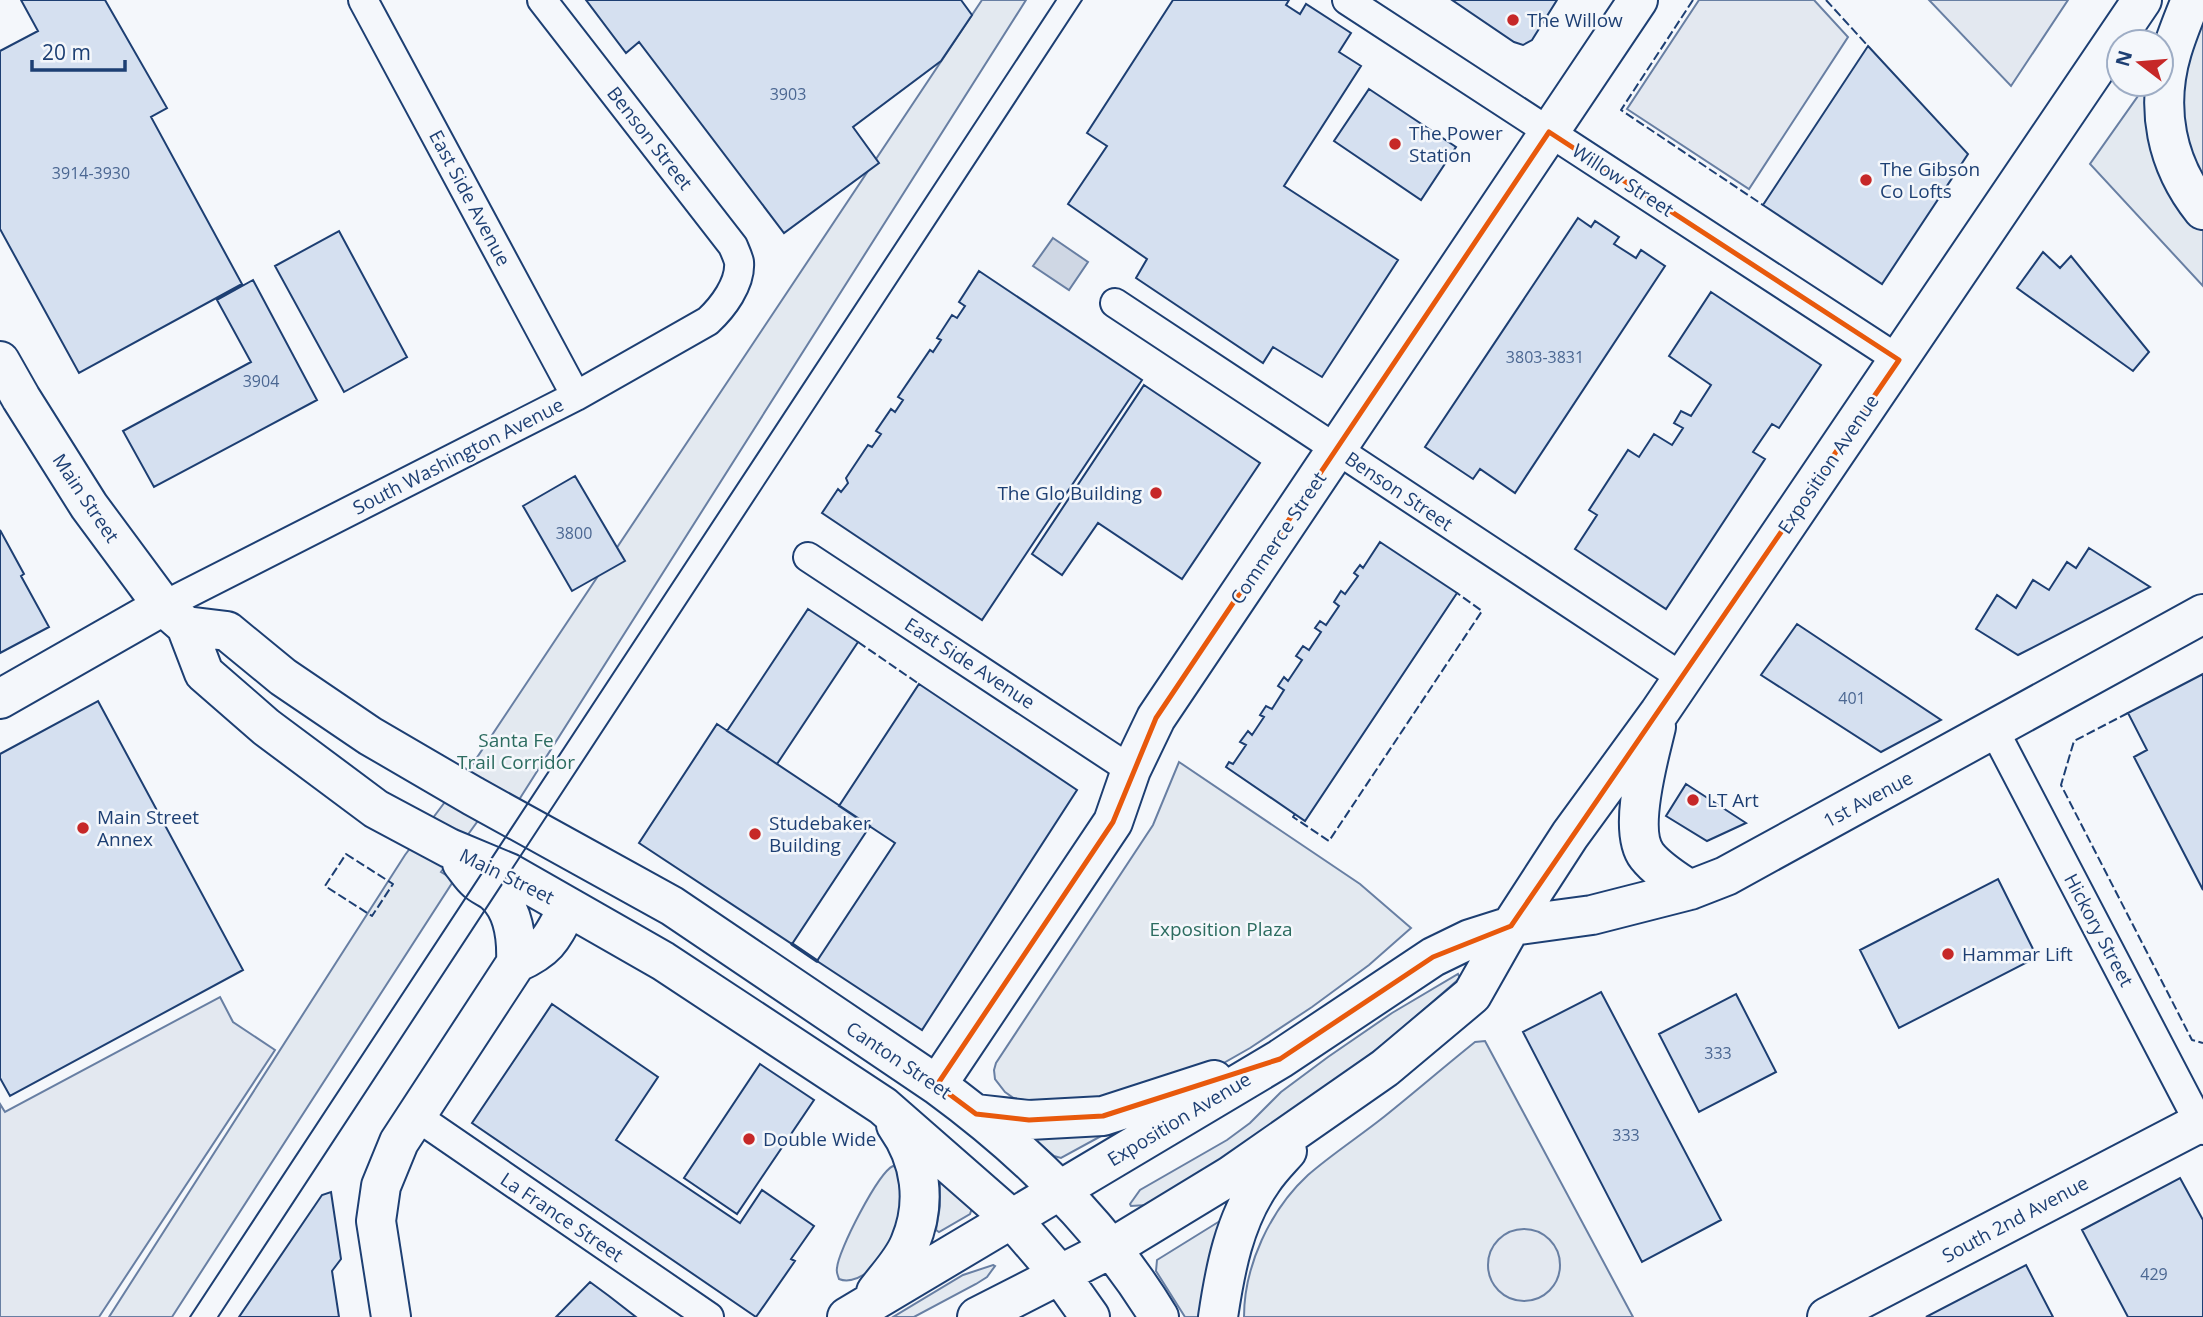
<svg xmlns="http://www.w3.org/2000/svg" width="2203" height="1317" font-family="'Open Sans',sans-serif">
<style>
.green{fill:#e3e9f0;stroke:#687fa3;stroke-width:2}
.parking{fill:#e3e8f0;stroke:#687fa3;stroke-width:2}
.water{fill:#cfd7e4;stroke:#687fa3;stroke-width:2}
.building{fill:#d5e0f0;stroke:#1d3f73;stroke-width:2}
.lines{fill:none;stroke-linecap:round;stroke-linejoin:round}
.street-casing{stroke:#1d3f73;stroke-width:32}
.secondary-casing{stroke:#1d3f73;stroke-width:42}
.highway-casing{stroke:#1d3f73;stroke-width:42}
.street{stroke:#f4f7fb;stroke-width:28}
.secondary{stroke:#f4f7fb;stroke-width:38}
.highway{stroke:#f4f7fb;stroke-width:38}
.tram{stroke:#1d3f73;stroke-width:2}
.fence{stroke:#1d3f73;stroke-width:2;stroke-dasharray:9 3.5;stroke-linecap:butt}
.wall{stroke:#1d3f73;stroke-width:3.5}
.marked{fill:none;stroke:#e8590c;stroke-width:5;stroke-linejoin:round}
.poi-dot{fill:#c62828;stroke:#f4f7fb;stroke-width:2.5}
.labels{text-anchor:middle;stroke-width:5;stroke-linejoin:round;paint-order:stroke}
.number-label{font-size:16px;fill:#4b6792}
.poi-label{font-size:19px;fill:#1d3f73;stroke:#f4f7fb;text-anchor:start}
.street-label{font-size:19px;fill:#1d3f73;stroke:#f4f7fb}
.park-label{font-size:19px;fill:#2c6c60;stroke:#f4f7fb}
</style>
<rect width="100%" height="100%" fill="#f4f7fb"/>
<path class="green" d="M 982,0 L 1026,0 L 517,803 L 498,793 L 441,872 L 454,880 L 172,1317 L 109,1317 L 405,855 L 466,774 Z
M 2203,4 L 2203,286 L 2090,164 Z
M 1179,762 L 1360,884 L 1411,928 L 1369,965 L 1312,1007 L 1250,1048 L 1213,1069 L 1107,1101 L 1051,1103 L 1015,1099 L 1005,1092 L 995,1079 L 994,1070 L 996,1063 L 1153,825 Z
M 1458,974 L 1460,978 L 1391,1038 L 1285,1121 L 1147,1205 L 1131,1206 L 1130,1204 L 1140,1190 L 1227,1140 L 1250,1123 L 1281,1092 L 1328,1057 L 1392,1013 Z
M 1485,1041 L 1633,1317 L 1244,1317 C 1244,1266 1270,1210 1308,1175 C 1332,1154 1360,1136 1385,1116 C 1415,1092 1445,1066 1475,1042 Z
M 1103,1135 L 1061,1158 L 1054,1156 L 1030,1136 Z
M 893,1166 L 905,1170 C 903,1185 901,1231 895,1242 C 886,1258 859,1287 839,1279 C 838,1275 836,1273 837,1268 C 838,1251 878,1173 893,1166 Z
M 940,1178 L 973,1205 L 970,1214 L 939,1232 L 936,1230 L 940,1206 Z
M 1228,1216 L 1207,1317 L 1185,1317 L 1156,1271 L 1157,1260 Z
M 993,1265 L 995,1266 L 987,1277 L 976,1284 L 914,1317 L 893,1317 L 963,1275 Z"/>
<path class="parking" d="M 1699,0 L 1814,0 L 1848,37 L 1749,189 L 1627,109 Z
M 1929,0 L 2068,0 L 2011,86 Z
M 220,997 L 233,1022 L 275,1050 L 99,1317 L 0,1317 L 0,1104 L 5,1112 Z
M1488 1265a36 36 0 1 1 72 0a36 36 0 1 1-72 0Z"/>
<path class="water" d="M 1053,238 L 1088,262 L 1069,290 L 1033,266 Z"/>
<path class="building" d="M 21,0 L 105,0 L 167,108 L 151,117 L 242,284 L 79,373 L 0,229 L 0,51 L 38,31 Z
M 586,0 L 961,0 L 972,15 L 941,61 L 853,127 L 879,163 L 784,233 L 639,42 L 626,53 Z
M 1173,0 L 1289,0 L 1286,5 L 1300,14 L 1306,4 L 1351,33 L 1339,52 L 1361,66 L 1284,186 L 1398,260 L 1322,377 L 1273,347 L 1263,363 L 1136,278 L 1147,259 L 1068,204 L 1107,146 L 1087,133 Z
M 1452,0 L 1557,0 L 1532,40 L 1523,45 L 1514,42 Z
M 1868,46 L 1968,154 L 1882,284 L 1763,205 Z
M 1369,89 L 1456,147 L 1421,200 L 1334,141 Z
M 1578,218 L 1591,227 L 1595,221 L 1619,237 L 1614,244 L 1636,258 L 1641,250 L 1665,266 L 1515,493 L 1480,469 L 1473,479 L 1425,447 Z
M 339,231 L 407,357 L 344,392 L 275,266 Z
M 2043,252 L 2060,268 L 2071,256 L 2149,352 L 2133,371 L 2017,288 Z
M 979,271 L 1142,380 L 982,620 L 822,513 L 838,489 L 841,492 L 848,483 L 846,478 L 868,445 L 872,447 L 881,434 L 876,431 L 891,409 L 895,412 L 903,400 L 898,397 L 930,350 L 933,352 L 941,340 L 937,338 L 952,315 L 957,318 L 965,306 L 959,302 Z
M 253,280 L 317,400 L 154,487 L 123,431 L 251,362 L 217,300 Z
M 1711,292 L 1821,365 L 1779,428 L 1772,424 L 1753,452 L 1765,459 L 1666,609 L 1575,549 L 1597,515 L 1589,510 L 1628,450 L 1639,457 L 1654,434 L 1672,445 L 1683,428 L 1674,423 L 1681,411 L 1691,416 L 1711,385 L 1669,356 Z
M 1144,385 L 1260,463 L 1182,579 L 1098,523 L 1062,575 L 1032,554 Z
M 575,476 L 625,561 L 572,591 L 523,506 Z
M 0,530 L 24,574 L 21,576 L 49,627 L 0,653 Z
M 1380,542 L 1457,593 L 1305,821 L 1226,767 L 1229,762 L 1233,764 L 1246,745 L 1240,742 L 1248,731 L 1252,735 L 1264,717 L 1260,715 L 1266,706 L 1272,709 L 1284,690 L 1278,686 L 1284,677 L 1288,681 L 1302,660 L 1296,656 L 1303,646 L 1309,650 L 1321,632 L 1315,628 L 1320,621 L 1326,625 L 1339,606 L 1334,602 L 1341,591 L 1345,594 L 1358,576 L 1354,573 L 1360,565 L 1363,568 Z
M 2089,548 L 2150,587 L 2018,655 L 1976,629 L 1997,595 L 2016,608 L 2033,580 L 2049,590 L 2067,562 L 2076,568 Z
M 808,609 L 858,642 L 777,764 L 727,731 Z
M 1797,624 L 1941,720 L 1881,752 L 1761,675 Z
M 2203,674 L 2203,890 L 2134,757 L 2147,750 L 2128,713 Z
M 919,684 L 1077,790 L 922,1030 L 817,961 L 895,843 L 839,806 Z
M 98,701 L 243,970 L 10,1096 L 0,1078 L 0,754 Z
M 717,724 L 870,826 L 792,944 L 639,843 Z
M 1686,784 L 1746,823 L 1707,841 L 1666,816 Z
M 1998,879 L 2037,957 L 1899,1028 L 1860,950 Z
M 1601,992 L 1721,1220 L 1642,1262 L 1523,1032 Z
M 1736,994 L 1776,1072 L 1699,1112 L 1659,1034 Z
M 552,1004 L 658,1077 L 616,1140 L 740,1223 L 762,1190 L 814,1226 L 791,1259 L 795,1261 L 756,1317 L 472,1123 Z
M 760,1064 L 814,1100 L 737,1214 L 684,1178 Z
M 2180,1178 L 2203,1220 L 2203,1317 L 2128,1317 L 2082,1230 Z
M 331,1192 L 341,1259 L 332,1271 L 339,1317 L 239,1317 L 322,1195 Z
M 2026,1265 L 2053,1317 L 1926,1317 Z
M 590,1282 L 609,1296 L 636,1317 L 556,1317 Z"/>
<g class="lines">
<g class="street-casing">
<path id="street" d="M 363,0 L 576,396
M 1347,0 L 1899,360
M 1115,303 L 1683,678
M 808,557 L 1131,770
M 163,606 L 576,396 L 708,321 C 722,308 741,284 739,262 C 738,257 735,251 733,246 L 542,0
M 1994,730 L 2203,1130
M 416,1116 L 709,1317"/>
</g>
<g class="secondary-casing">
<path id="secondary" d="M 0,361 L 21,398 L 89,506 L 163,606 L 186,626 L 204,673 L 266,727 L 376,809 L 449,848 L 509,873 L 663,961 L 883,1106 L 1012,1219 L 1061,1276 L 1090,1317
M 186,626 L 227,631 L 283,677 L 370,736 L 473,796 L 672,906 L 937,1085 C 1023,1148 1104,1226 1159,1317
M 0,699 L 163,606
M 1656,727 C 1649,757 1627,830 1647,856 C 1658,870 1675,880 1690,890
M 462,863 C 467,869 471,876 477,881 C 482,886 490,888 496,894 C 514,911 517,940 516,963
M 937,1085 L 1113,822 L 1131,770 L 1156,718 L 1638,0
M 976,1114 L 1029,1120 L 1103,1116 L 1214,1080
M 876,1292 C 887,1277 903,1261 910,1243 C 927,1203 921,1160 896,1125
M 391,1317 L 376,1221 L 381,1186 L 399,1142 L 516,963 C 549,948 552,938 568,907
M 847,1317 L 1280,1059 L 1433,957 L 1470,939 L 1511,926 L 1592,915 L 1690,890 L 1726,876 L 2203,614
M 977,1317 L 1110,1249 L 1230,1176 L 1385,1068 L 1472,995 L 1511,926 L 1570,835 L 1659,713 L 2142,0
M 1218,1317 C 1225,1270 1234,1221 1262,1181 C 1269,1170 1278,1161 1287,1151
M 1827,1317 L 2203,1121"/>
</g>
<g class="highway-casing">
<path id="highway" d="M 2191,0 C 2184,17 2177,34 2172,51 C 2155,108 2166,164 2203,210"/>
</g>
<use href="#street" class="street"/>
<use href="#secondary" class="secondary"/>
<use href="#highway" class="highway"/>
<path class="tram" d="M 190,1317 L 1056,0
M 218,1317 L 1082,0"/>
<path class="fence" d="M 1693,0 L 1621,110 L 1763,205
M 1826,0 L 1868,46
M 858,642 L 919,684
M 2128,713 L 2074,741 L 2061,785 L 2192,1040 L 2203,1043
M 1295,814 L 1293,817 L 1329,841 L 1482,611 L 1457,593
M 346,854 L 393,884 L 372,916 L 325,886 Z"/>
<path class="wall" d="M 792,944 L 817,961"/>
</g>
<path class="marked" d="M 1549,132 L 1899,360 L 1511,926 L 1433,957 L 1280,1059 L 1103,1116 L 1029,1120 L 976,1114 L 937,1085 L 1113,822 L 1156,718 Z"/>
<g class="poi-dot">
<circle cx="1513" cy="20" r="7"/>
<circle cx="1395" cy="144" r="7"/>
<circle cx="1866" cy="180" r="7"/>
<circle cx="1156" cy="493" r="7"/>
<circle cx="1693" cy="800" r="7"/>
<circle cx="83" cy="828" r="7"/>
<circle cx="755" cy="834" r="7"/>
<circle cx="1948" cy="954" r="7"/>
<circle cx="749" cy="1139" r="7"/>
</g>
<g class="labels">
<g class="number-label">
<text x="788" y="100">3903</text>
<text x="91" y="179">3914-3930</text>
<text x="1545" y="363">3803-3831</text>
<text x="261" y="387">3904</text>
<text x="574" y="539">3800</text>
<text x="1852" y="704">401</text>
<text x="1718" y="1059">333</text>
<text x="1626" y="1141">333</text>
<text x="2154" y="1280">429</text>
</g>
<g class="poi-label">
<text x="1527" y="27">The Willow</text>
<text x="1409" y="140">The Power<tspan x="1409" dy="22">Station</tspan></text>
<text x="1880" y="176">The Gibson<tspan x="1880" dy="22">Co Lofts</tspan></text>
<text x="1142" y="500" text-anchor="end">The Glo Building</text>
<text x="1707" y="807">LT Art</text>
<text x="97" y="824">Main Street<tspan x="97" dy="22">Annex</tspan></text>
<text x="769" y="830">Studebaker<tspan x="769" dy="22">Building</tspan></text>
<text x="1962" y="961">Hammar Lift</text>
<text x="763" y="1146">Double Wide</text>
</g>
<g class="street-label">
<text transform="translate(650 138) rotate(52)" y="7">Benson Street</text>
<text transform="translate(1623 180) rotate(33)" y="7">Willow Street</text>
<text transform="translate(470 198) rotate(62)" y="7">East Side Avenue</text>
<text transform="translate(458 456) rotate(-27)" y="7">South Washington Avenue</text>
<text transform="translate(1828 464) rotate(-56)" y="7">Exposition Avenue</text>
<text transform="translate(1399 491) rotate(34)" y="7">Benson Street</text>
<text transform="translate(86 498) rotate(56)" y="7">Main Street</text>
<text transform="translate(1278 538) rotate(-56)" y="7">Commerce Street</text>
<text transform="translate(970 663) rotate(33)" y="7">East Side Avenue</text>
<text transform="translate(1868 799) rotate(-28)" y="7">1st Avenue</text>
<text transform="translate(507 876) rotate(26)" y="7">Main Street</text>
<text transform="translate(2099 930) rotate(62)" y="7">Hickory Street</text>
<text transform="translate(899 1060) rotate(34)" y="7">Canton Street</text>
<text transform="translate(1179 1119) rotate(-31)" y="7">Exposition Avenue</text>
<text transform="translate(562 1217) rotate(34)" y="7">La France Street</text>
<text transform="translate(2015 1219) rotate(-28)" y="7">South 2nd Avenue</text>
</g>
<g class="park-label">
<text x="516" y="747">Santa Fe<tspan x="516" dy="22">Trail Corridor</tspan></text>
<text x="1221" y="936">Exposition Plaza</text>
</g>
</g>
<g transform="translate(2140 63) rotate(286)"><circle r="33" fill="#f4f7fb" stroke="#9eadc5" stroke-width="2"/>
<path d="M0-5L12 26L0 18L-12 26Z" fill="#c62828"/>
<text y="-10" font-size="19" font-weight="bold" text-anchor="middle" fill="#1d3f73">N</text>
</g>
<path d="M32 60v10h93v-10" fill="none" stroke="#1d3f73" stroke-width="3.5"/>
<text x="42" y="60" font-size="21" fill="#1d3f73" stroke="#f4f7fb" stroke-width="5" paint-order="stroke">20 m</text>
</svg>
